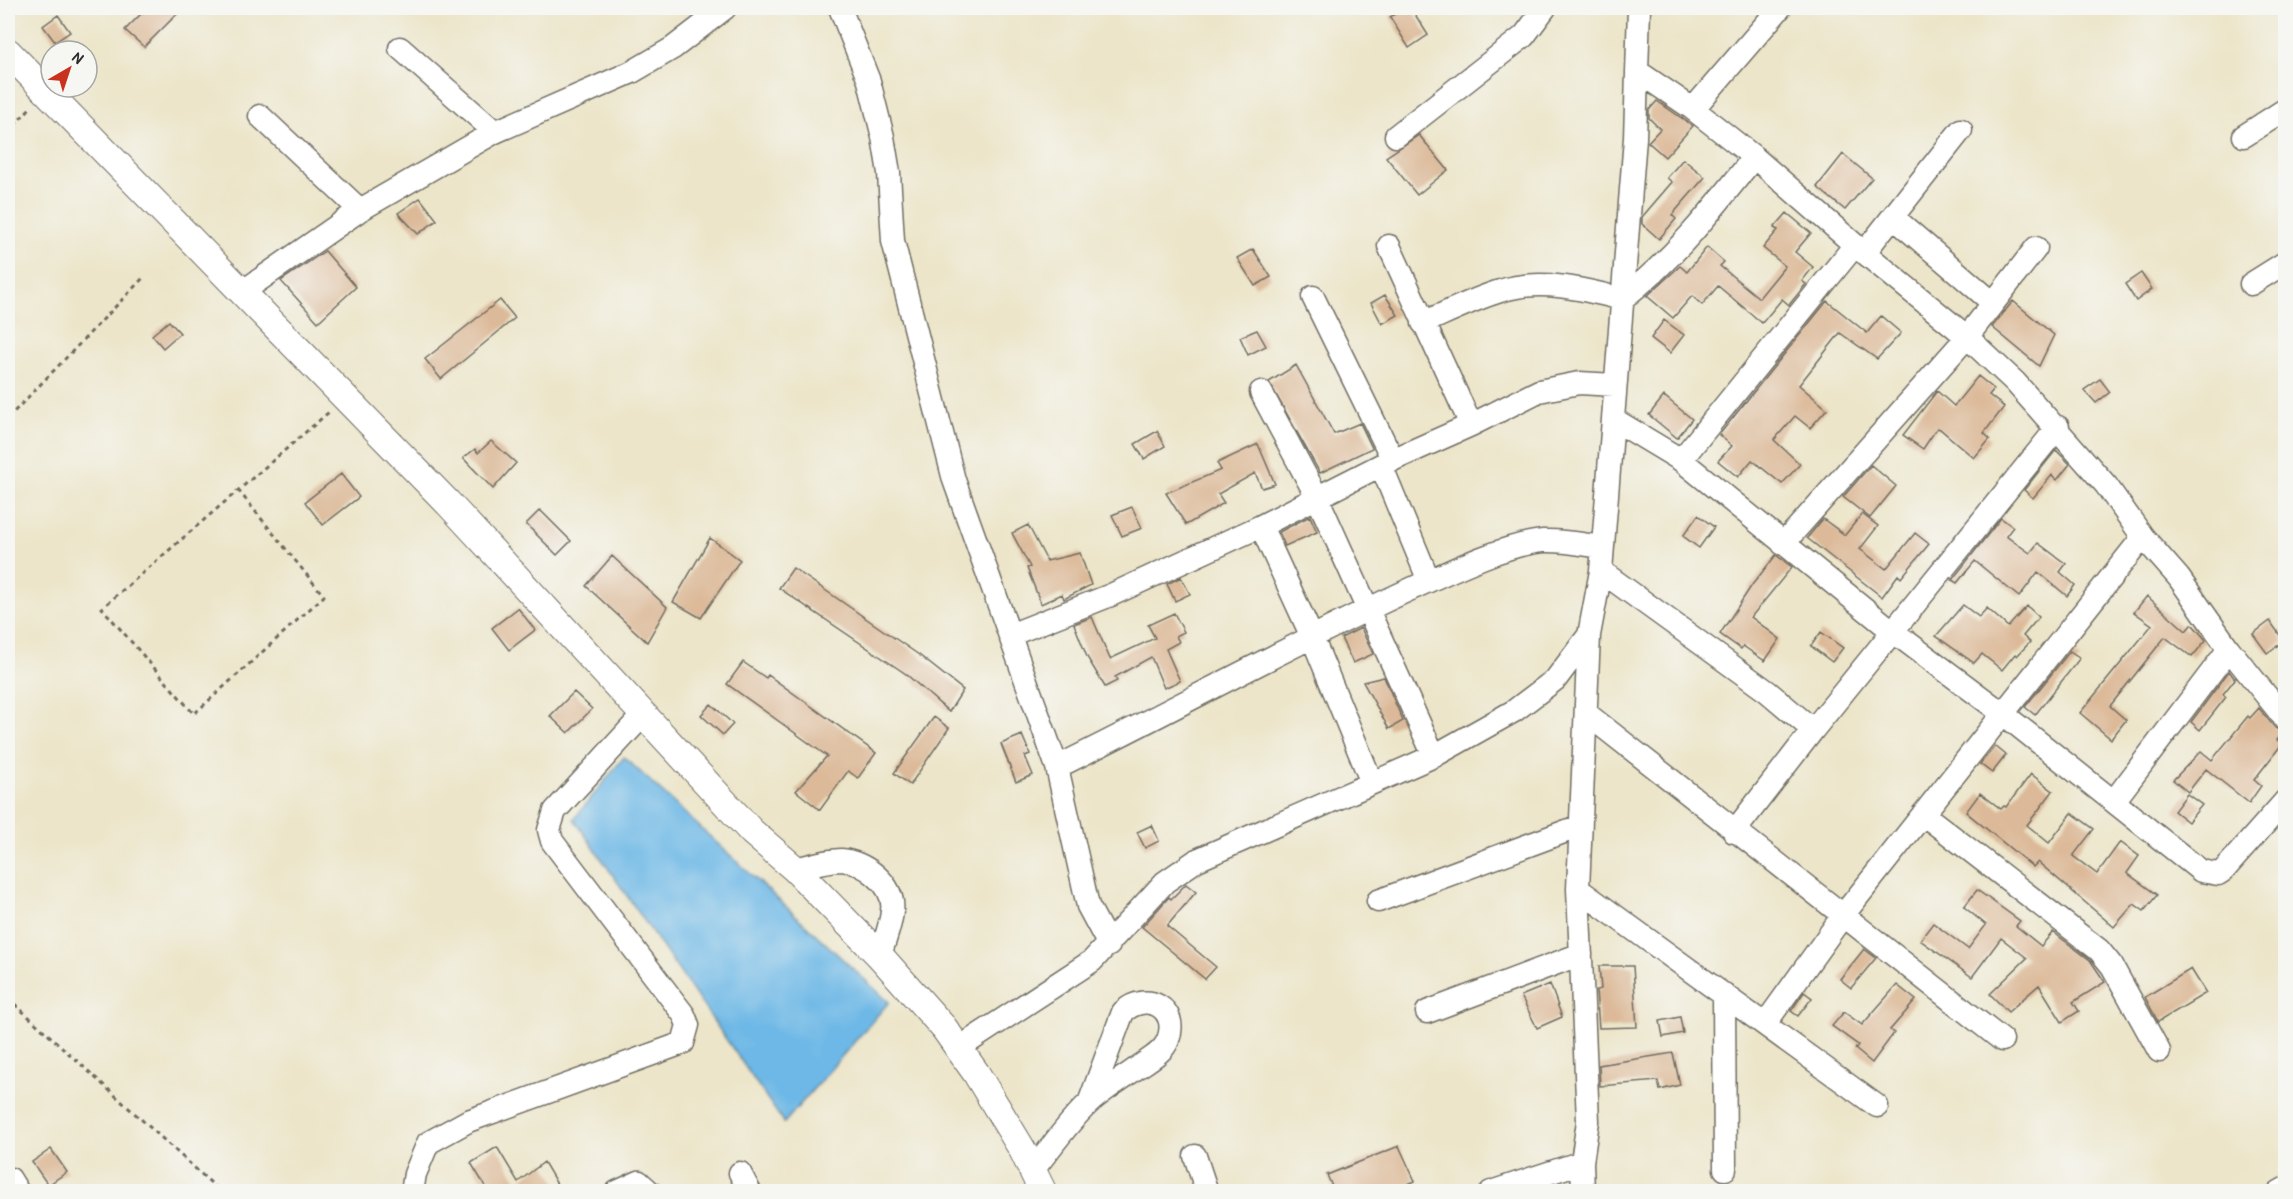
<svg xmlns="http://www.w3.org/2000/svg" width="2293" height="1199" font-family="'Patrick Hand',sans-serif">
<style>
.water{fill:#6db8e6;stroke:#4c7288;stroke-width:1.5}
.building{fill:#dcb998}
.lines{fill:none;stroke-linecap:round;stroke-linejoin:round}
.minor-casing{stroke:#6f6c62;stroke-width:25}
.major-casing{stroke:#6f6c62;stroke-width:29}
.path{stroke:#6f6c62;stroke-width:3;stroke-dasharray:4.5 4.5;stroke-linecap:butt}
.minor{stroke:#fff;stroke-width:22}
.major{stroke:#fff;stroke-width:27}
</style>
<rect width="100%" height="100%" fill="#f6f6f2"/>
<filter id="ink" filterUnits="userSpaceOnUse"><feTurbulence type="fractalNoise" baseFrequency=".0167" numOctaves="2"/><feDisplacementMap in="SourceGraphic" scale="12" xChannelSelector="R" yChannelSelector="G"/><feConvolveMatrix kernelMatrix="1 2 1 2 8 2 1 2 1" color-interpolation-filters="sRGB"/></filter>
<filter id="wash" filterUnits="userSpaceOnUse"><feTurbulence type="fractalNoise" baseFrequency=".008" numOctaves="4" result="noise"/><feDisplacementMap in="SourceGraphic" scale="24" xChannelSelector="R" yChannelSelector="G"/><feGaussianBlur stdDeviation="1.35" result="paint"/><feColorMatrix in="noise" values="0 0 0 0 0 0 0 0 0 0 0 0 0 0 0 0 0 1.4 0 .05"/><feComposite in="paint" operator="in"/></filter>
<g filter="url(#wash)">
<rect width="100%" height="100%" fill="#ece5c9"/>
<path class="water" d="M 624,757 L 889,1002 L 784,1123 L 574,819 Z"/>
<g id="blocks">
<path class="building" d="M 147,8 L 183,8 L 144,47 L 125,30 Z
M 1405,8 L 1411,8 L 1428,35 L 1409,48 L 1390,17 Z
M 58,15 L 70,32 L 55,42 L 43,26 Z
M 1657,101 L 1693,126 L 1665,157 L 1648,142 L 1660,129 L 1649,118 L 1649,110 Z
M 1419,135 L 1448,170 L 1417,195 L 1386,157 Z
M 1843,154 L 1872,178 L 1845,210 L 1817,187 Z
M 1683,159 L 1705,177 L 1672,215 L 1676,219 L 1659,239 L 1642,224 L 1642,217 L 1672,182 L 1667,178 Z
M 420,198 L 437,220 L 418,234 L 398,213 Z
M 1787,213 L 1811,233 L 1795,252 L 1813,267 L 1802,281 L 1806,284 L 1789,305 L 1782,299 L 1762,323 L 1718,286 L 1702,305 L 1692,296 L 1673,318 L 1647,296 L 1680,266 L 1687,272 L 1707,247 L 1724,262 L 1720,266 L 1759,298 L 1785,266 L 1763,248 L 1778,230 L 1774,228 Z
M 1253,249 L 1271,277 L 1255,286 L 1237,258 Z
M 325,251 L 356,287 L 318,322 L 281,281 Z
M 2141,273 L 2152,289 L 2136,301 L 2125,284 Z
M 1385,295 L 1398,315 L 1382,324 L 1371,303 Z
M 500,300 L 515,318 L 441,379 L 425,359 Z
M 1827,301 L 1867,333 L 1881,316 L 1901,333 L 1877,359 L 1840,333 L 1799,385 L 1827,409 L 1810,428 L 1795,416 L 1774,440 L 1800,464 L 1782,484 L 1752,460 L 1738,477 L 1718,461 L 1732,446 L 1719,435 Z
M 2013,301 L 2054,335 L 2039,366 L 1992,327 Z
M 1664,320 L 1684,335 L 1670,353 L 1651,338 Z
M 169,321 L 180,333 L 163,348 L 152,335 Z
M 1257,330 L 1266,346 L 1248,355 L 1240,337 Z
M 1296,365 L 1334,434 L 1360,423 L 1372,448 L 1320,473 L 1269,382 Z
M 1978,376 L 1994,389 L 1989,395 L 2004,407 L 1984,433 L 1990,439 L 1974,458 L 1940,429 L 1937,428 L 1923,449 L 1903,435 L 1937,391 L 1954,406 Z
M 2100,379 L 2110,392 L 2096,403 L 2084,390 Z
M 1664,396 L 1692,419 L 1677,438 L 1649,415 Z
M 1157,431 L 1165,446 L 1144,459 L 1135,444 Z
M 491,441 L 516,463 L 493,489 L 463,458 L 475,449 L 478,453 Z
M 1258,444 L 1275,484 L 1262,488 L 1255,473 L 1218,494 L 1224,503 L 1186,525 L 1166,493 L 1221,470 L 1217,463 Z
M 2056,450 L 2070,464 L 2057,480 L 2052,475 L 2033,498 L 2024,490 Z
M 1871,465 L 1896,486 L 1870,518 L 1843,497 Z
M 341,474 L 359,497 L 323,525 L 305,502 Z
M 1132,507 L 1142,528 L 1122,536 L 1112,515 Z
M 540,510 L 571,541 L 557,555 L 526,524 Z
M 1862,514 L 1878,526 L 1860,549 L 1886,569 L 1915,533 L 1929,544 L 1901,578 L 1898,575 L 1882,597 L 1807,538 L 1823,519 L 1845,535 Z
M 1698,515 L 1714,527 L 1699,548 L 1683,536 Z
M 1310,516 L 1317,532 L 1285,546 L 1279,532 Z
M 2001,518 L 2013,527 L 2006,536 L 2030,553 L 2038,543 L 2066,564 L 2060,572 L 2075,585 L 2067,596 L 2038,572 L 2019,597 L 1975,561 L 1957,583 L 1952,580 Z
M 1028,525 L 1047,561 L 1080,553 L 1091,585 L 1064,599 L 1062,594 L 1041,604 L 1027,568 L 1030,567 L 1012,533 Z
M 710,538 L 740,560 L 701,618 L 673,602 Z
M 1776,555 L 1792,567 L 1751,617 L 1780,639 L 1765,661 L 1743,646 L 1741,649 L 1720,634 L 1752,585 Z
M 612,556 L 667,607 L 647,642 L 586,586 Z
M 793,568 L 919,655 L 963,690 L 949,712 L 906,674 L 779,588 Z
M 1181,577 L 1190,594 L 1175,601 L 1167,584 Z
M 2147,596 L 2186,631 L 2192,624 L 2206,640 L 2192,657 L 2165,637 L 2110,706 L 2126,720 L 2111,739 L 2080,713 L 2152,625 L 2134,612 Z
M 1963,605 L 1979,617 L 1987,608 L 2008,627 L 2027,606 L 2039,617 L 2023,636 L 2030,642 L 2017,656 L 2015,654 L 2002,670 L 1982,654 L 1974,663 L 1936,636 Z
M 518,608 L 535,630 L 509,650 L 492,628 Z
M 1174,613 L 1184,632 L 1176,636 L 1179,642 L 1166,649 L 1180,681 L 1164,688 L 1151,657 L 1115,677 L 1117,681 L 1105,687 L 1087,657 L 1074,624 L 1092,617 L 1110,659 L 1155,638 L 1148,625 Z
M 2270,621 L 2284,641 L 2267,653 L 2253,634 Z
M 1361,628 L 1373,654 L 1353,663 L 1341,638 Z
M 1821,632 L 1843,648 L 1832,662 L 1811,646 Z
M 2070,651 L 2080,658 L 2035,715 L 2025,707 Z
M 743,662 L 766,678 L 768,675 L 876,753 L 858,778 L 848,771 L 820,810 L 796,791 L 827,756 L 727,684 Z
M 2229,671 L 2235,679 L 2223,694 L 2226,697 L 2200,730 L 2191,722 Z
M 1384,677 L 1403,721 L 1389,729 L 1363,682 Z
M 574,692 L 592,709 L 568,733 L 550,716 Z
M 711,704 L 733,724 L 723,735 L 701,715 Z
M 2259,708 L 2275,728 L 2284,733 L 2277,740 L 2282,744 L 2254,780 L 2261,786 L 2249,803 L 2206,769 L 2188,792 L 2173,780 L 2201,751 L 2212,760 L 2248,716 L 2250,718 Z
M 934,717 L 949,728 L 910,785 L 894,773 Z
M 1022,735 L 1030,754 L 1025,756 L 1033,775 L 1016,782 L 1001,744 Z
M 1995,746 L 2006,755 L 1992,773 L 1980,764 Z
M 2031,774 L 2053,791 L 2027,825 L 2049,843 L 2072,813 L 2094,829 L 2073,856 L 2097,874 L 2120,842 L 2139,856 L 2127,873 L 2157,895 L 2144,911 L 2134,904 L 2114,927 L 2038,862 L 2033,867 L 1966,812 L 1980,793 L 2001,809 L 2004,806 L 2006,807 Z
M 2187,794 L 2202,805 L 2188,822 L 2174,811 Z
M 1152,825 L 1159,841 L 1145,848 L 1137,832 Z
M 1186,884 L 1196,892 L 1167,926 L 1216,967 L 1205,979 L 1142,927 L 1169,897 L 1171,899 Z
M 1977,890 L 2020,921 L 2016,926 L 2041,946 L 2053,932 L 2090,960 L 2105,982 L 2073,1002 L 2079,1011 L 2062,1022 L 2039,985 L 2008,1012 L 1990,994 L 2027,958 L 2001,938 L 1972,977 L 1920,940 L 1933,923 L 1968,949 L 1986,925 L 1964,907 Z
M 1864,949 L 1876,958 L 1851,988 L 1840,979 Z
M 1599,966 L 1633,966 L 1637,1027 L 1599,1028 L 1596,990 L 1601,989 Z
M 2191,969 L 2206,993 L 2158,1022 L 2145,997 Z
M 1550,984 L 1562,1017 L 1537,1028 L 1521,996 Z
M 1897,985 L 1916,1000 L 1890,1030 L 1894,1033 L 1872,1063 L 1855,1049 L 1858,1045 L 1832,1026 L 1844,1012 L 1862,1025 Z
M 1804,992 L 1812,998 L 1798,1016 L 1791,1011 Z
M 1680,1017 L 1683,1033 L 1663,1037 L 1660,1021 Z
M 1673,1053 L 1680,1085 L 1660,1090 L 1658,1081 L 1600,1086 L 1599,1065 Z
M 1399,1146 L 1415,1181 L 1392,1191 L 1334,1191 L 1327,1175 Z
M 497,1147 L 518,1182 L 544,1162 L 561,1191 L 488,1191 L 471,1163 Z
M 51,1149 L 67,1172 L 48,1185 L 32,1162 Z"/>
</g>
</g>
<g filter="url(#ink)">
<use href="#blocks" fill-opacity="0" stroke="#6f6c62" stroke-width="1.5"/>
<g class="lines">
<g class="minor-casing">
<path id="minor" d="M 840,8 L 869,81 L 883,137 L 889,173 L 893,241 L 954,480 L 1057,767 L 1088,906 L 1109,945
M 400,48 L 495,132
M 1637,71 L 1693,109 L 1754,157 L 1855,245 L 1967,337 L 2015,382 L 2106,485 L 2143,537 L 2179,578 L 2229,649 L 2286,720
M 1693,109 L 1780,8
M 260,116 L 360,210
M 1396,136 L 1524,36 L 1545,8
M 2244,136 L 2286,109
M 1893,217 L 1993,303
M 1389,246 L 1471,425
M 1864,253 L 1961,130
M 2251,284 L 2286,262
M 242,292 L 360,210 L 495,132 L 632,72 L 673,48 L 725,8
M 1313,297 L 1393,460
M 1423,323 C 1448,312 1474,299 1500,291 C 1539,278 1583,289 1622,299 C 1674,259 1714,208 1754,157
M 1261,392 L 1317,497 L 1434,756
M 1613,419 L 1681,460 L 1891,630 L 2002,713 L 2201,871 L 2218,874 L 2224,870 L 2286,800
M 1681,460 L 1855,245
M 1381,465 L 1429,581
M 1261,526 L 1312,637 L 1372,783
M 1783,544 L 1967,337 L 2036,248
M 1601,571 L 1768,692 L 1813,730 L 2058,427
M 1010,635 L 1111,595 L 1261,526 L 1381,465 L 1471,425 L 1539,391 L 1579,383 L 1615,385
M 1587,714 L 2002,1040
M 1057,767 C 1171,711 1283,649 1398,595 C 1438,577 1501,545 1543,541 C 1563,540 1582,544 1602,547
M 2114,801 L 2229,649
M 1923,814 L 2099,950 L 2112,966 L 2159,1051
M 1734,832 L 1813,730
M 795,869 C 809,866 826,860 841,860 C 864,861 896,885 892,911 C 891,926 884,941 880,956
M 1578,889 L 1877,1106
M 1378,901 L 1580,826
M 1724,994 L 1725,1169
M 1427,1012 L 1581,954
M 1765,1024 L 1844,914 L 2143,537
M 959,1048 L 1092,961 L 1165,882 L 1197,860 L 1434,756 L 1514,711 L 1556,679 L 1589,635 L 1601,571 L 1613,419 L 1635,138 L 1639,8
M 1195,1156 L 1207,1192
M 1033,1170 C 1051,1148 1068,1122 1089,1103 C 1103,1090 1122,1079 1137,1068 C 1148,1060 1163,1053 1168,1040 C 1180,1009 1147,990 1123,1012 L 1089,1103
M 740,1173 L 750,1192
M 10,1179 L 18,1192
M 412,1192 L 415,1174 L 428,1143 L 468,1121 L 683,1043 L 688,1025 L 684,1015 L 552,841 L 549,830 L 555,811 L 643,715
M 617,1192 L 639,1182 L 650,1192
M 1491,1192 L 1582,1162
M 1583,1192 L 1582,1162 L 1588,1121 L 1578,889 L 1589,635
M 2279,1192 L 2286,1188"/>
</g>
<g class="major-casing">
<path id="major" d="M 8,52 L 448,503 L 752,832 L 795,869 L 880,956 L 944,1028 L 976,1073 L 1022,1149 L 1043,1192"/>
</g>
<path class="path" d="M 8,132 L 31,107
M 8,418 L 144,277
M 238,490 L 324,596 L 194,714 L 102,608 L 329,412
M 8,998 L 221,1192"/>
<use href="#minor" class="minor"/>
<use href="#major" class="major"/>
</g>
</g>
<rect width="2293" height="1199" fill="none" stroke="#f6f6f2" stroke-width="30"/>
<g transform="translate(69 69) rotate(39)"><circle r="28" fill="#f6f6f2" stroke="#a5a5a2" stroke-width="1.5"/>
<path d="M0-4.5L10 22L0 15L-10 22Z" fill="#c8321e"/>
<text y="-9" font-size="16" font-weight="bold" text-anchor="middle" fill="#2b2b2b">N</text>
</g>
</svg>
